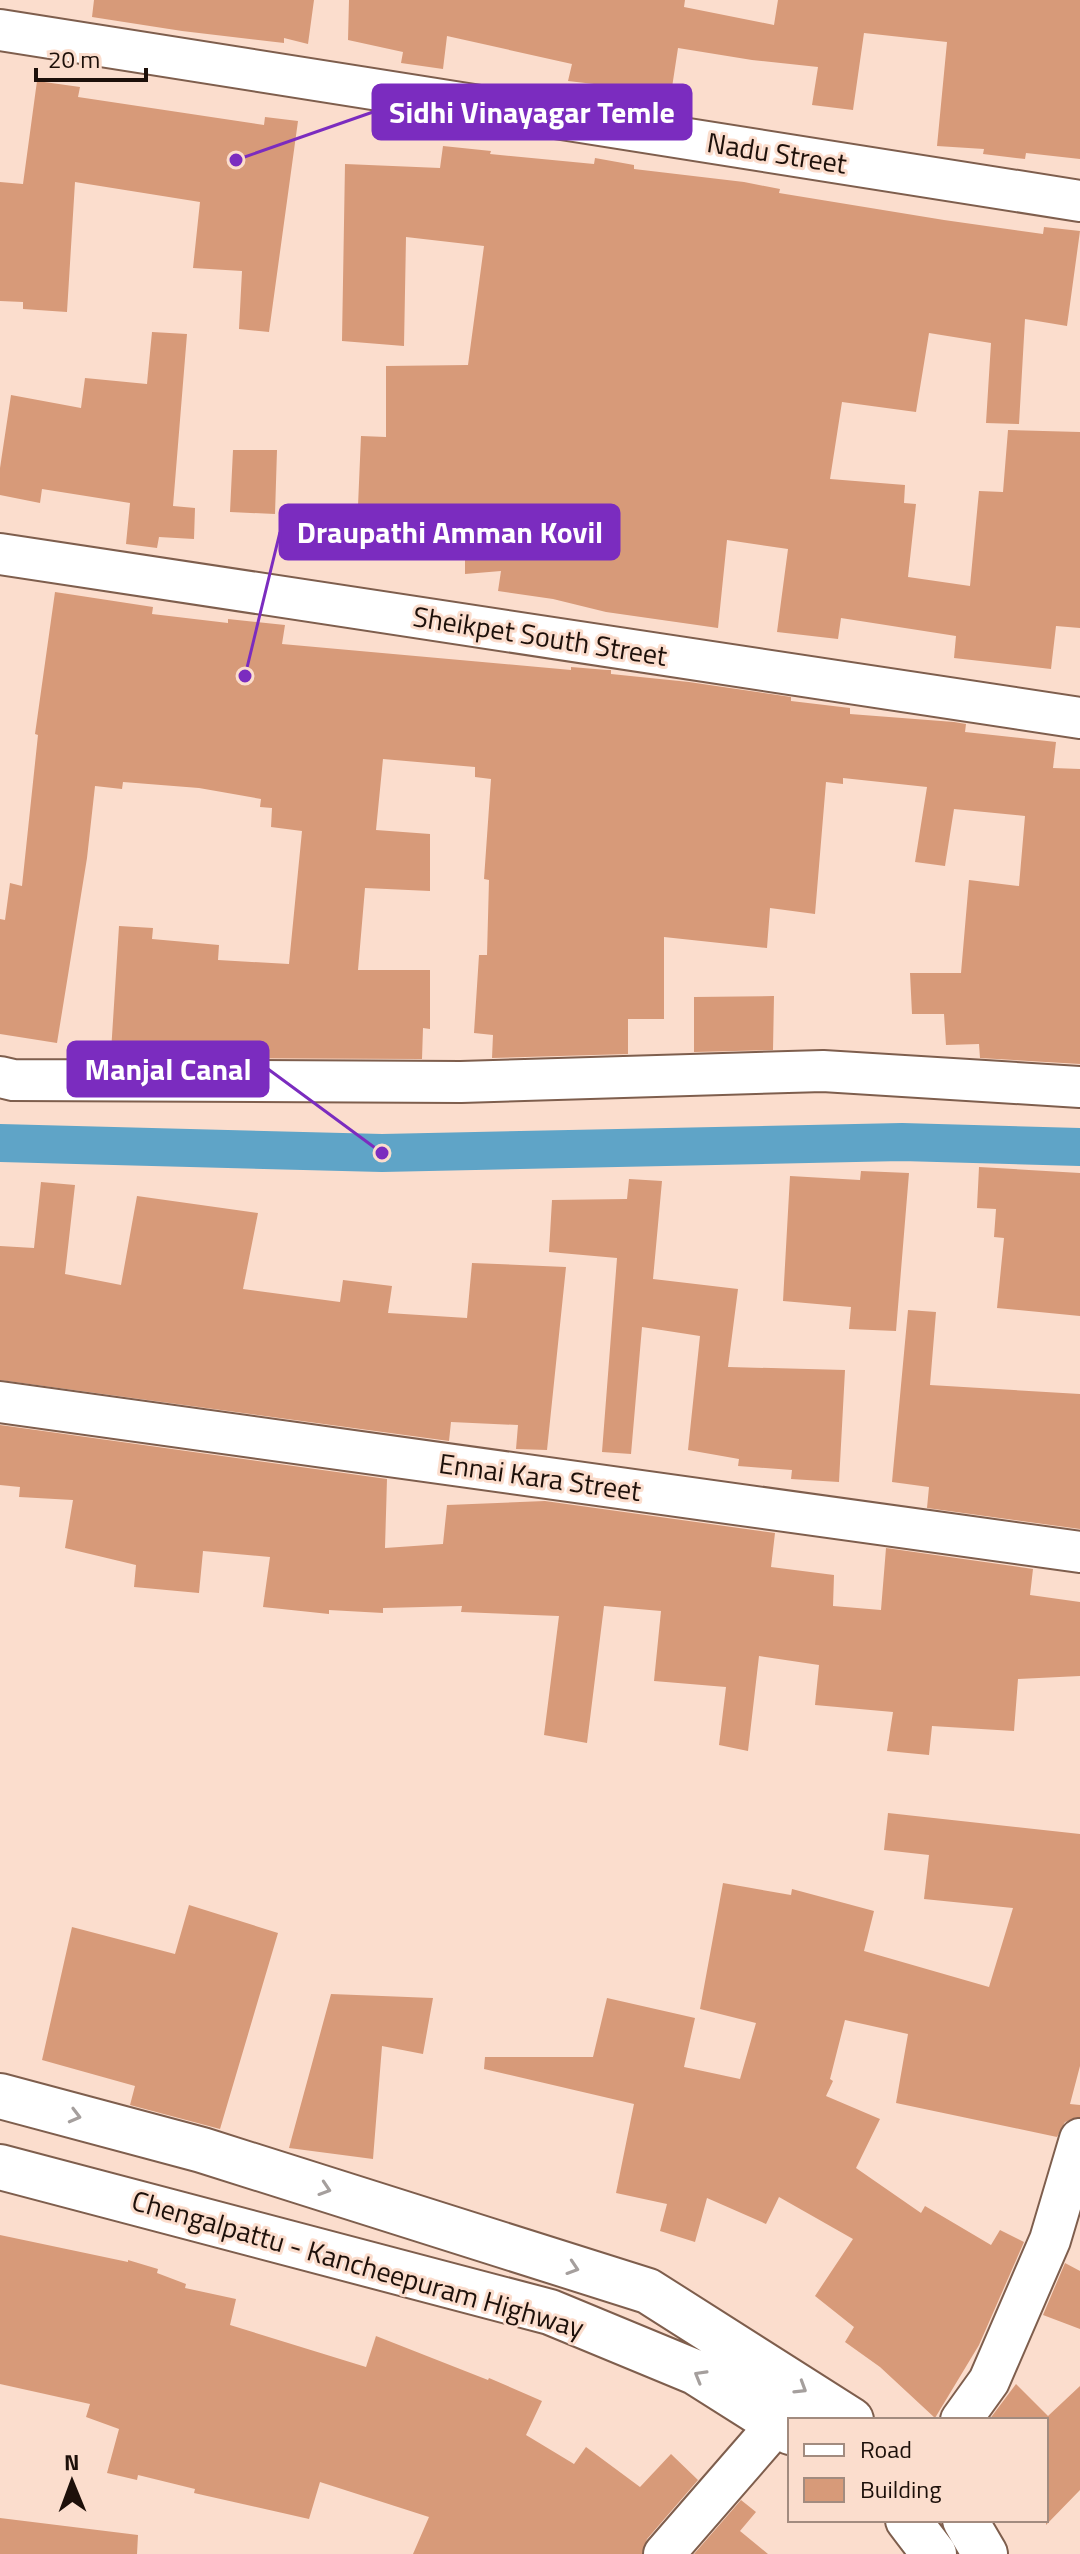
<svg xmlns="http://www.w3.org/2000/svg" width="1080" height="2554" font-family="'Titillium Web',sans-serif">
<style>
.lines{fill:none;stroke-linecap:round;stroke-linejoin:round}
.canal{stroke:#5fa4c7;stroke-width:38}
.building{fill:#d79a79}
.street-casing{stroke:#7e5e4d;stroke-width:44}
.highway-casing{stroke:#7e5e4d;stroke-width:48}
.street{stroke:#fff;stroke-width:40}
.highway{stroke:#fff;stroke-width:44}
.oneway{stroke:#a59f9d}
.labels{text-anchor:middle;stroke-width:6;stroke-linejoin:round;paint-order:stroke}
.street-label{font-size:28px;fill:#1d100a;stroke:#fbddcd}
.leader{fill:none;stroke:#7b2cbf;stroke-width:3}
.callout-dot{fill:#7b2cbf;stroke:#fbddcd;stroke-width:3}
.callout{fill:#7b2cbf;stroke:#7b2cbf;stroke-width:3}
.callout-label{font-size:30px;text-anchor:middle;font-weight:bold;fill:#fff}
</style>
<rect width="100%" height="100%" fill="#fbddcd"/>
<g class="lines">
<path class="canal" d="M 0,1143 L 382,1153 L 902,1142 L 1080,1147"/>
</g>
<path class="building" d="M 94,0 L 314,0 L 308,44 L 284,38 L 284,43 L 182,31 L 92,17 Z
M 349,0 L 685,0 L 684,7 L 774,25 L 778,0 L 1080,0 L 1080,159 L 1026,153 L 1025,159 L 983,154 L 984,149 L 937,146 L 947,42 L 864,33 L 853,110 L 812,105 L 818,67 L 752,60 L 678,48 L 671,94 L 621,84 L 620,87 L 568,81 L 572,64 L 447,36 L 443,69 L 401,63 L 403,52 L 348,40 Z
M 37,81 L 80,87 L 78,97 L 264,125 L 265,117 L 298,121 L 269,332 L 239,329 L 242,271 L 193,268 L 200,202 L 75,182 L 67,312 L 23,309 L 23,302 L 0,301 L 0,182 L 23,184 Z
M 443,146 L 491,151 L 490,154 L 594,164 L 595,158 L 634,165 L 634,169 L 744,182 L 780,189 L 779,193 L 944,220 L 1043,234 L 1044,227 L 1080,231 L 1067,326 L 1025,319 L 1019,424 L 986,423 L 991,343 L 929,333 L 916,412 L 842,402 L 830,479 L 905,485 L 904,503 L 916,504 L 908,577 L 970,586 L 979,491 L 1003,492 L 1008,430 L 1080,432 L 1080,628 L 1056,626 L 1051,669 L 954,658 L 956,636 L 841,618 L 838,639 L 777,632 L 788,549 L 727,540 L 718,628 L 606,612 L 553,599 L 498,591 L 501,571 L 465,574 L 465,555 L 356,553 L 361,436 L 386,437 L 386,366 L 468,365 L 484,246 L 406,237 L 404,346 L 342,341 L 345,164 L 440,168 Z
M 152,332 L 187,334 L 173,506 L 195,508 L 194,539 L 159,537 L 157,548 L 126,544 L 130,503 L 42,489 L 40,503 L 0,495 L 0,468 L 11,395 L 81,408 L 85,378 L 147,384 Z
M 233,450 L 277,450 L 275,514 L 230,512 Z
M 55,592 L 153,607 L 152,614 L 228,623 L 228,619 L 285,625 L 282,644 L 571,670 L 571,667 L 607,670 L 611,670 L 611,674 L 689,682 L 791,697 L 791,701 L 850,708 L 850,714 L 954,722 L 966,724 L 965,732 L 1056,742 L 1053,768 L 1080,769 L 1080,1064 L 980,1058 L 979,1044 L 946,1045 L 944,1014 L 912,1014 L 910,973 L 961,973 L 969,880 L 1019,886 L 1025,816 L 954,809 L 945,866 L 915,862 L 927,787 L 843,778 L 843,784 L 826,782 L 815,914 L 770,908 L 767,948 L 664,937 L 664,1019 L 628,1019 L 628,1054 L 492,1058 L 493,1035 L 474,1033 L 479,955 L 487,955 L 489,880 L 484,879 L 491,779 L 475,777 L 475,767 L 383,759 L 376,830 L 430,834 L 430,891 L 365,888 L 358,970 L 430,970 L 430,1029 L 423,1028 L 422,1059 L 201,1058 L 111,1052 L 119,926 L 153,928 L 152,939 L 219,945 L 218,960 L 289,964 L 302,831 L 271,827 L 272,808 L 260,807 L 261,799 L 199,788 L 123,782 L 122,789 L 95,786 L 87,858 L 57,1043 L 0,1034 L 0,919 L 5,920 L 10,883 L 22,886 L 38,735 L 35,734 Z
M 774,996 L 773,1050 L 694,1052 L 694,997 Z
M 979,1167 L 1080,1173 L 1080,1316 L 997,1308 L 1004,1238 L 994,1237 L 996,1209 L 977,1208 Z
M 861,1171 L 909,1173 L 896,1331 L 849,1329 L 851,1307 L 783,1301 L 790,1176 L 860,1180 Z
M 629,1179 L 662,1181 L 653,1279 L 738,1289 L 728,1367 L 845,1370 L 839,1482 L 791,1479 L 792,1470 L 738,1466 L 739,1459 L 688,1450 L 700,1336 L 642,1327 L 631,1454 L 602,1452 L 617,1258 L 549,1252 L 552,1200 L 627,1199 Z
M 41,1182 L 75,1185 L 65,1274 L 121,1285 L 137,1196 L 258,1213 L 243,1289 L 340,1302 L 343,1280 L 392,1286 L 388,1313 L 467,1318 L 472,1263 L 566,1267 L 547,1450 L 516,1449 L 518,1425 L 451,1422 L 449,1441 L 0,1380 L 0,1246 L 34,1248 Z
M 908,1310 L 936,1312 L 930,1385 L 1080,1394 L 1080,1529 L 927,1508 L 929,1487 L 892,1482 Z
M 0,1425 L 387,1479 L 385,1548 L 443,1544 L 447,1505 L 545,1501 L 775,1533 L 771,1567 L 834,1575 L 833,1606 L 881,1610 L 886,1548 L 1033,1569 L 1030,1595 L 1080,1602 L 1080,1676 L 1018,1679 L 1014,1731 L 932,1726 L 929,1755 L 887,1751 L 893,1712 L 815,1705 L 819,1665 L 759,1656 L 748,1751 L 719,1745 L 726,1687 L 654,1681 L 661,1611 L 604,1606 L 587,1743 L 544,1735 L 559,1616 L 461,1612 L 462,1606 L 383,1608 L 383,1613 L 329,1610 L 329,1614 L 263,1607 L 270,1557 L 203,1551 L 199,1593 L 134,1587 L 136,1565 L 65,1548 L 73,1500 L 19,1497 L 20,1487 L 0,1485 Z
M 888,1813 L 1080,1834 L 1080,2066 L 1070,2104 L 1080,2105 L 1080,2117 L 1065,2122 L 1057,2137 L 896,2103 L 908,2034 L 845,2020 L 830,2079 L 833,2081 L 826,2096 L 880,2119 L 856,2168 L 921,2213 L 925,2206 L 991,2245 L 1000,2230 L 1024,2242 L 979,2345 L 935,2418 L 880,2367 L 845,2342 L 854,2327 L 815,2296 L 853,2239 L 779,2197 L 766,2224 L 707,2198 L 695,2242 L 660,2231 L 667,2204 L 616,2193 L 634,2104 L 484,2069 L 485,2057 L 593,2057 L 607,1998 L 695,2018 L 684,2067 L 740,2079 L 756,2023 L 700,2009 L 723,1883 L 791,1895 L 792,1889 L 874,1911 L 864,1951 L 989,1987 L 1013,1908 L 924,1899 L 929,1855 L 884,1850 Z
M 189,1905 L 278,1933 L 220,2129 L 130,2105 L 135,2086 L 42,2060 L 72,1927 L 175,1954 Z
M 331,1994 L 433,1998 L 423,2054 L 382,2046 L 373,2159 L 289,2148 Z
M 0,2235 L 128,2262 L 128,2260 L 158,2269 L 157,2273 L 186,2284 L 185,2288 L 236,2299 L 230,2325 L 366,2367 L 376,2336 L 488,2380 L 489,2378 L 542,2401 L 526,2435 L 574,2464 L 586,2447 L 640,2487 L 671,2454 L 698,2480 L 647,2539 L 642,2554 L 413,2554 L 429,2517 L 320,2482 L 309,2519 L 194,2493 L 195,2489 L 138,2475 L 137,2480 L 107,2473 L 119,2429 L 86,2417 L 90,2404 L 0,2384 Z
M 1065,2263 L 1080,2271 L 1080,2329 L 1043,2315 Z
M 1016,2384 L 1048,2416 L 1080,2386 L 1080,2490 L 1046,2525 L 1046,2420 L 989,2420 Z
M 741,2500 L 756,2512 L 740,2531 L 768,2554 L 694,2554 Z
M 0,2518 L 138,2535 L 137,2554 L 0,2554 Z"/>
<g class="lines">
<g class="street-casing">
<path id="street" d="M 0,30 L 1080,201
M 0,554 L 1080,718
M 0,1077 L 13,1080 L 461,1082 L 823,1071 L 1080,1087
M 0,1402 L 1080,1552
M 961,2420 L 989,2381 L 1050,2240 L 1080,2139
M 664,2554 L 777,2424"/>
</g>
<g class="highway-casing">
<path id="highway" d="M 0,2096 L 202,2150 L 648,2291 L 851,2420
M 0,2167 L 550,2312 L 695,2372 L 790,2432
M 908,2520 L 934,2554
M 965,2520 L 985,2554"/>
</g>
<use href="#street" class="street"/>
<use href="#highway" class="highway"/>
</g>
<defs><path id="oneway-chevron" d="M-2-3.5L2.5 0L-2 3.5" fill="none" stroke-width="1.6" stroke-linecap="round" stroke-linejoin="round" transform="scale(2)"/></defs>
<g class="oneway">
<use href="#oneway-chevron" transform="translate(75 2116) rotate(15)"/>
<use href="#oneway-chevron" transform="translate(325 2189) rotate(18)"/>
<use href="#oneway-chevron" transform="translate(573 2268) rotate(18)"/>
<use href="#oneway-chevron" transform="translate(700 2376) rotate(-150)"/>
<use href="#oneway-chevron" transform="translate(801 2388) rotate(32)"/>
</g>
<g class="labels">
<g class="street-label">
<text transform="translate(777 153) rotate(9)" y="10">Nadu Street</text>
<text transform="translate(540 636) rotate(9)" y="10">Sheikpet South Street</text>
<text transform="translate(540 1477) rotate(8)" y="10">Ennai Kara Street</text>
<text transform="translate(358 2264) rotate(16)" y="10">Chengalpattu - Kancheepuram Highway</text>
</g>
</g>
<path class="leader" d="M236 160L373 112M245 676L280 532M382 1153L268 1069"/>
<g class="callout-dot">
<circle cx="236" cy="160" r="8"/>
<circle cx="245" cy="676" r="8"/>
<circle cx="382" cy="1153" r="8"/>
</g>
<g class="callout">
<rect x="373" y="85" width="318" height="54" rx="8"/>
<rect x="280" y="505" width="339" height="54" rx="8"/>
<rect x="68" y="1042" width="200" height="54" rx="8"/>
</g>
<g class="callout-label">
<text x="532" y="123">Sidhi Vinayagar Temle</text>
<text x="450" y="543">Draupathi Amman Kovil</text>
<text x="168" y="1080">Manjal Canal</text>
</g>
<rect x="788" y="2418" width="260" height="104" fill="#fbddcd" stroke="#a28b7f" stroke-width="2"/>
<rect x="804" y="2444" width="40" height="12" fill="#ffffff" stroke="#a28b7f" stroke-width="2"/>
<text x="860" y="2458" font-size="24" fill="#1d100a">Road</text>
<rect x="804" y="2478" width="40" height="24" fill="#d79a79" stroke="#a28b7f" stroke-width="2"/>
<text x="860" y="2498" font-size="24" fill="#1d100a">Building</text>
<g transform="translate(72 2482) rotate(359)" stroke="#fbddcd" stroke-width="6" paint-order="stroke">
<path d="M0-6L14 30L0 20L-14 30Z" fill="#1d100a"/>
<text y="-12" font-size="22" font-weight="bold" text-anchor="middle" fill="#1d100a">N</text>
</g>
<path d="M36 68v12h110v-12" fill="none" stroke="#1d100a" stroke-width="4"/>
<text x="48" y="68" font-size="24" fill="#1d100a" stroke="#fbddcd" stroke-width="6" paint-order="stroke">20 m</text>
</svg>
